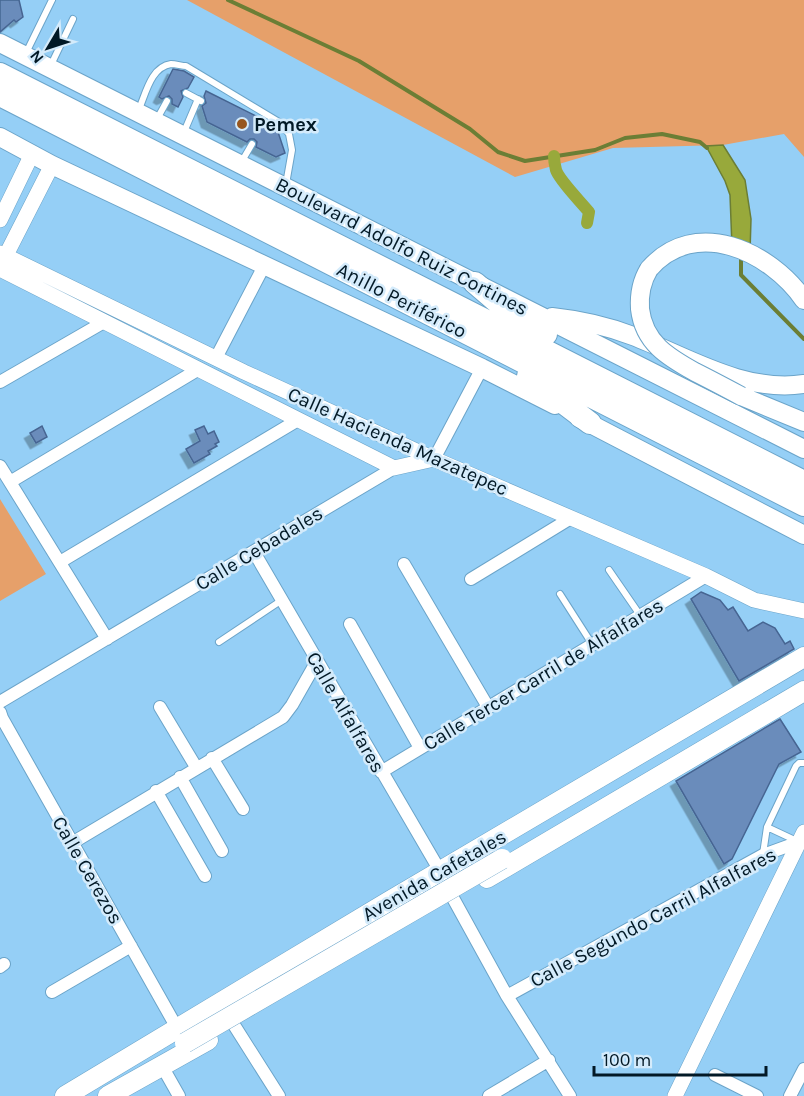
<svg xmlns="http://www.w3.org/2000/svg" width="804" height="1096" font-family="Karla,sans-serif">
<style>
.green{fill:#e6a06a}
.water{fill:#98a93b;stroke:#6b7e35;stroke-width:1.5}
.lines{fill:none;stroke-linecap:round;stroke-linejoin:round}
.stream{stroke:#6b7e35;stroke-width:4}
.canal{stroke:#98a93b;stroke-width:12}
.building{fill:#6b8cbb;stroke:#466592;stroke-width:1.5;filter:url(#shadow)}
.service-casing{stroke:#6ba4c9;stroke-width:8}
.minor-casing{stroke:#6ba4c9;stroke-width:14}
.tertiary-casing{stroke:#6ba4c9;stroke-width:16}
.secondary-casing{stroke:#6ba4c9;stroke-width:20}
.primary-casing{stroke:#6ba4c9;stroke-width:21}
.motorway-casing{stroke:#6ba4c9;stroke-width:24}
.service{stroke:#fff;stroke-width:6}
.minor{stroke:#fff;stroke-width:12}
.tertiary{stroke:#fff;stroke-width:15}
.secondary{stroke:#fff;stroke-width:18}
.primary{stroke:#fff;stroke-width:20}
.motorway{stroke:#fff;stroke-width:22}
.secondary-bridge-casing{stroke:#6ba4c9;stroke-width:20;stroke-linecap:butt}
.primary-bridge-casing{stroke:#6ba4c9;stroke-width:21;stroke-linecap:butt}
.secondary-bridge{stroke:#fff;stroke-width:18}
.primary-bridge{stroke:#fff;stroke-width:20}
.poi-dot{fill:#975720;stroke:#d4ebfb;stroke-width:2}
.labels{text-anchor:middle;stroke-width:5;stroke-linejoin:round;paint-order:stroke}
.poi-label{font-size:20px;font-weight:bold;fill:#021926;stroke:#d4ebfb;text-anchor:start}
.street-label{font-size:20px;fill:#021926;stroke:#d4ebfb}
</style>
<defs>
<filter id="shadow"><feDropShadow dx="-5.5" dy="5.5" stdDeviation="0" flood-color="#0004"/></filter>
</defs>
<rect width="100%" height="100%" fill="#95cff6"/>
<path class="green" d="M 187,0 L 804,0 L 804,157 L 784,134 L 723,145 L 613,148 L 515,177 Z
M 0,499 L 46,574 L 0,601 Z"/>
<path class="water" d="M 723,145 L 745,180 L 751,219 L 750,252 L 732,247 L 730,195 L 725,181 L 706,146 Z"/>
<g class="lines">
<path class="stream" d="M 228,0 L 359,61 L 470,129 L 498,152 L 525,161 L 595,150 L 625,138 L 662,134 L 700,142 L 707,148
M 741,258 L 741,275 L 804,339"/>
<path class="canal" d="M 554,156 C 554,160 555,166 556,170 C 559,180 581,202 589,212 L 587,223"/>
</g>
<path class="building" d="M 0,0 L 19,0 L 23,17 L 16,22 L 14,20 L 0,32 Z
M 173,69 L 184,71 L 194,77 L 188,88 L 181,91 L 183,97 L 178,107 L 172,104 L 172,99 L 169,96 L 162,99 L 159,97 Z
M 206,91 L 276,126 L 285,153 L 276,157 L 256,147 L 257,142 L 254,139 L 250,139 L 247,142 L 207,122 L 202,106 L 206,103 L 204,96 Z
M 42,426 L 47,437 L 36,443 L 30,433 Z
M 204,426 L 208,434 L 214,431 L 219,442 L 215,444 L 217,446 L 208,451 L 210,454 L 194,463 L 186,449 L 200,441 L 195,430 Z
M 701,592 L 720,600 L 728,610 L 733,607 L 748,631 L 763,622 L 775,628 L 785,644 L 790,641 L 794,649 L 739,681 L 691,599 Z
M 780,719 L 801,752 L 779,764 L 732,859 L 724,864 L 676,781 Z"/>
<g class="lines">
<g class="service-casing">
<path id="service" d="M 26,53 L 52,0
M 50,67 L 73,19
M 186,93 L 201,101
M 139,109 C 146,93 151,67 171,64 C 176,64 182,66 186,66 L 279,122 L 289,134 L 292,150 L 286,184
M 157,119 L 167,101
M 184,132 L 198,99
M 242,161 L 252,144
M 609,570 L 640,615
M 560,594 L 592,644
M 219,642 L 282,600
M 767,827 L 799,842
M 763,854 L 767,827 L 796,766 L 799,763 L 804,763"/>
</g>
<g class="minor-casing">
<path id="minor" d="M 216,358 L 264,266
M 0,382 L 104,322
M 434,459 L 482,368
M 0,466 L 107,639
M 10,482 L 199,369
M 254,552 L 440,871
M 60,562 L 298,420
M 404,564 L 488,707
M 471,579 L 571,518
M 350,624 L 420,748
M 0,702 L 394,468
M 160,707 L 196,767
M 0,712 L 2,718 L 177,1028
M 212,758 L 243,809
M 381,772 L 706,576
M 180,777 L 222,851
M 156,791 L 205,876
M 72,843 L 283,717 L 292,705 L 317,661
M 453,898 L 507,996 L 570,1096
M 0,967 L 4,964
M 52,992 L 131,946
M 507,996 L 763,855 L 799,842
M 234,1025 L 279,1096
M 162,1066 L 179,1096
M 715,1075 L 757,1096
M 489,1096 L 549,1060
M 790,1096 L 804,1069"/>
</g>
<g class="tertiary-casing">
<path id="tertiary" d="M 0,220 L 32,154
M 0,253 L 244,372 L 434,459 L 706,576 L 754,600 L 804,611
M 2,263 L 52,165
M 0,269 L 394,468 L 434,459
M 675,1096 L 804,832"/>
</g>
<g class="secondary-casing">
<path id="secondary" d="M 0,43 L 804,449
M 0,137 L 52,165 L 482,368 L 555,405
M 649,269 C 695,216 770,251 804,300
M 552,317 C 580,320 607,326 633,336 C 688,357 743,393 804,384
M 741,396 L 804,422
M 579,418 L 804,535"/>
</g>
<g class="primary-casing">
<path id="primary" d="M 487,878 L 804,691
M 65,1096 L 388,902 L 804,657
M 108,1096 L 208,1040"/>
</g>
<g class="motorway-casing">
<path id="motorway" d="M 0,74 L 804,482
M 0,95 L 804,505
M 475,283 L 511,314 L 546,334
M 528,376 L 590,423"/>
</g>
<use href="#service" class="service"/>
<use href="#minor" class="minor"/>
<use href="#tertiary" class="tertiary"/>
<use href="#secondary" class="secondary"/>
<use href="#primary" class="primary"/>
<use href="#motorway" class="motorway"/>
<g class="secondary-bridge-casing">
<path id="secondary-bridge" d="M 649,269 C 641,282 639,294 640,309 C 644,343 668,357 695,372 C 711,380 726,388 741,396"/>
</g>
<g class="primary-bridge-casing">
<path id="primary-bridge" d="M 185,1043 L 502,859"/>
</g>
<use href="#secondary-bridge" class="secondary-bridge"/>
<use href="#primary-bridge" class="primary-bridge"/>
</g>
<circle class="poi-dot" cx="242" cy="124" r="6"/>
<g class="labels">
<g class="poi-label">
<text x="254" y="131">Pemex</text>
</g>
<g class="street-label">
<text transform="translate(402 246) rotate(27)" y="7">Boulevard Adolfo Ruiz Cortines</text>
<text transform="translate(402 300) rotate(27)" y="7">Anillo Periférico</text>
<text transform="translate(398 441) rotate(24)" y="7">Calle Hacienda Mazatepec</text>
<text transform="translate(259 548) rotate(-31)" y="7">Calle Cebadales</text>
<text transform="translate(543 674) rotate(-31)" y="7">Calle Tercer Carril de Alfalfares</text>
<text transform="translate(346 712) rotate(60)" y="7">Calle Alfalfares</text>
<text transform="translate(88 870) rotate(60)" y="7">Calle Cerezos</text>
<text transform="translate(434 875) rotate(-30)" y="7">Avenida Cafetales</text>
<text transform="translate(653 917) rotate(-28)" y="7">Calle Segundo Carril Alfalfares</text>
</g>
</g>
<g transform="translate(48 48) rotate(231)" stroke="#d4ebfb" stroke-width="4.5" paint-order="stroke">
<path d="M0-4.5L10 22L0 15L-10 22Z" fill="#021926"/>
<text y="-9" font-size="16" font-weight="bold" text-anchor="middle" fill="#021926">N</text>
</g>
<path d="M594 1066v9h172v-9" fill="none" stroke="#021926" stroke-width="3"/>
<text x="603" y="1066" font-size="18" fill="#021926" stroke="#d4ebfb" stroke-width="4.5" paint-order="stroke">100 m</text>
</svg>
